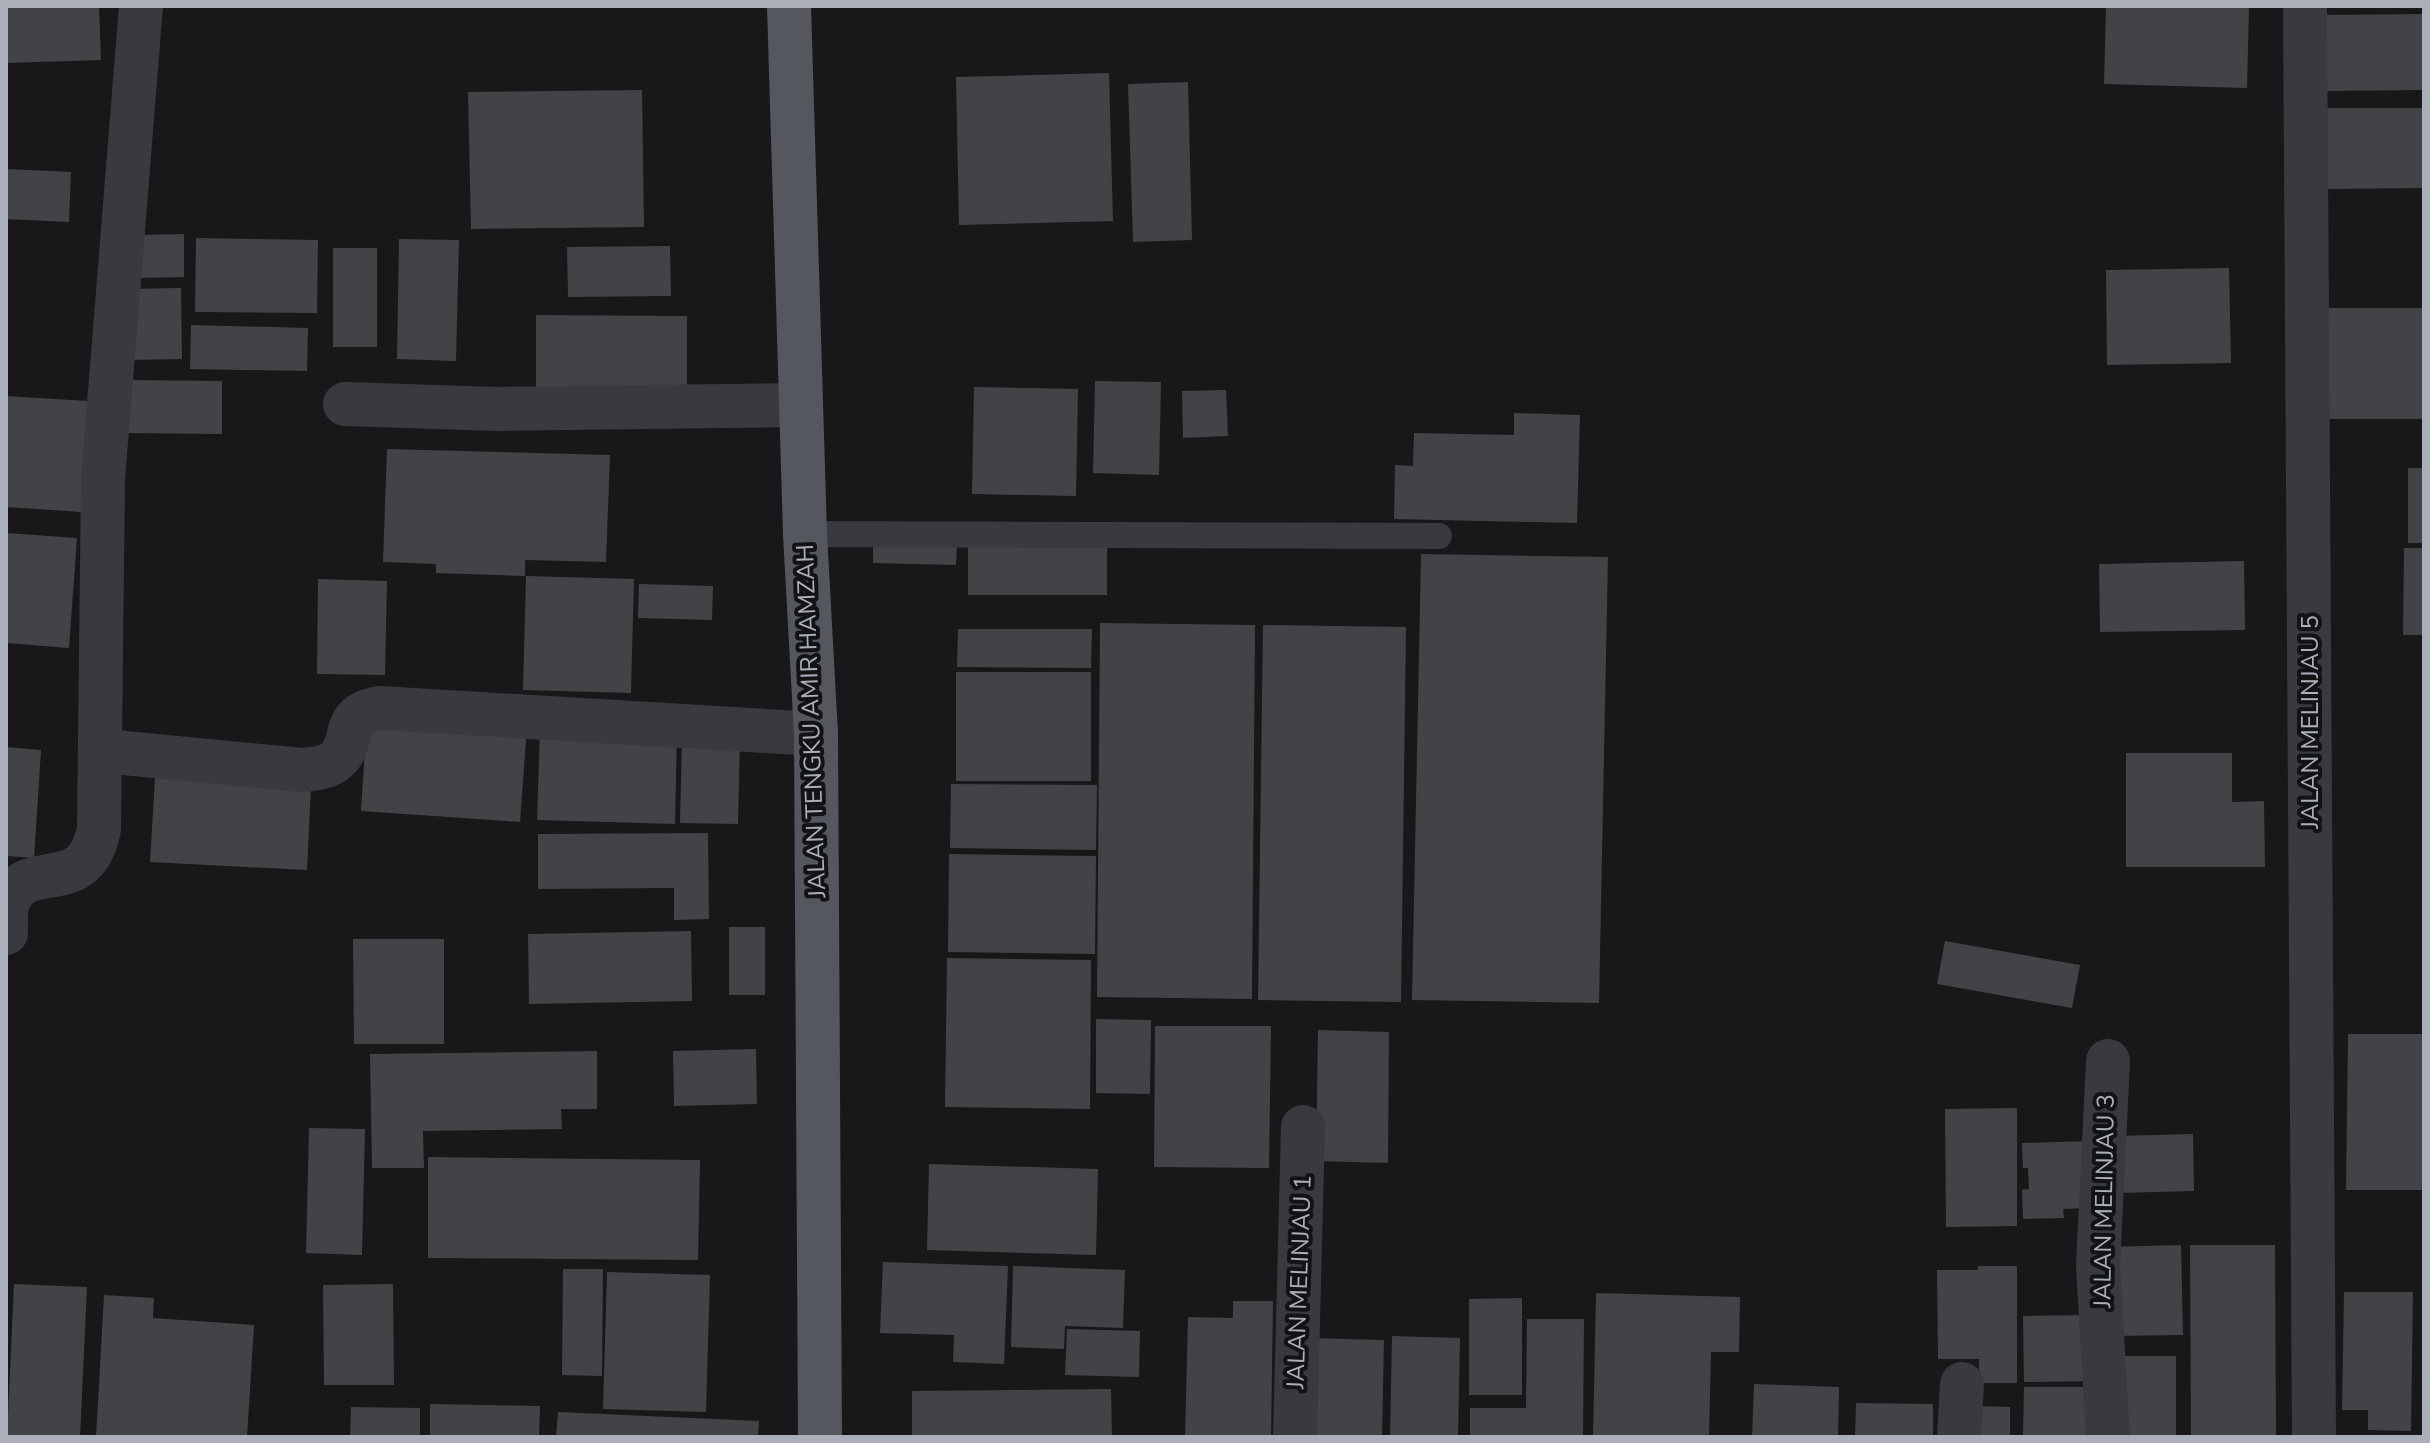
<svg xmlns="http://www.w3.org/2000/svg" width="2430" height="1443" font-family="'Nunito Sans',sans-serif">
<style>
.building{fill:#424347}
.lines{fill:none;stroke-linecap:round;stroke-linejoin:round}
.service{stroke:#393a3f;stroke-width:26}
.minor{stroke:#393a3f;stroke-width:44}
.primary{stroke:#55575e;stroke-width:44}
.labels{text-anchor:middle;stroke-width:8;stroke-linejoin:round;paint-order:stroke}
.street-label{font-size:24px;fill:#aaafba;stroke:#131315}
</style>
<rect width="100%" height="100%" fill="#18181a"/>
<path class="building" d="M 6,6 L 99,6 L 101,60 L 6,63 Z
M 2106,6 L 2249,8 L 2247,88 L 2104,84 Z
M 2424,14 L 2424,90 L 2325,91 L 2323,15 Z
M 1109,73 L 1113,221 L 959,225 L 956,77 Z
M 1188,82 L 1192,240 L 1133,242 L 1128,84 Z
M 642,90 L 644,227 L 471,229 L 468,92 Z
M 2327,108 L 2424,108 L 2424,188 L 2328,189 Z
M 6,169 L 71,172 L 69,222 L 6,219 Z
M 184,234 L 184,277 L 139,278 L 138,235 Z
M 196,238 L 318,240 L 317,313 L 195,312 Z
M 399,239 L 459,240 L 456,361 L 397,359 Z
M 670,246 L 671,296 L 568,297 L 567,247 Z
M 333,248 L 377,248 L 377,347 L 333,347 Z
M 2229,268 L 2231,363 L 2107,365 L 2106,270 Z
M 181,288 L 182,359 L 130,360 L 130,289 Z
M 2324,308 L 2423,308 L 2422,419 L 2323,419 Z
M 536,315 L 687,316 L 687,392 L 536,392 Z
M 191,325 L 308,328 L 307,371 L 190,369 Z
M 123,380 L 222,381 L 222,434 L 123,433 Z
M 1095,381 L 1161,382 L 1159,475 L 1093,473 Z
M 974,387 L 1078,389 L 1076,496 L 972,494 Z
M 1226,390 L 1228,436 L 1183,438 L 1182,391 Z
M 6,396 L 88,401 L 81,512 L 6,507 Z
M 1514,413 L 1580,415 L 1577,523 L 1394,519 L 1395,465 L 1413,466 L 1414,433 L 1514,435 Z
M 387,449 L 610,455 L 606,562 L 525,560 L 525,576 L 436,573 L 436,564 L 383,562 Z
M 2408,468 L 2424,468 L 2424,543 L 2408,543 Z
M 6,533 L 77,538 L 69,648 L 6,643 Z
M 873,539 L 957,541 L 956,565 L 873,563 Z
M 1107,541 L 1107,595 L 968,595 L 968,542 Z
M 2404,548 L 2424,548 L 2424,635 L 2403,635 Z
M 1421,554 L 1608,557 L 1599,1003 L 1412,1000 Z
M 2244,561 L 2245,630 L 2100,632 L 2099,564 Z
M 526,576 L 634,579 L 631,693 L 523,690 Z
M 318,579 L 387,581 L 385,675 L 317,674 Z
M 639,584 L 713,586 L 712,620 L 638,618 Z
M 1100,623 L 1255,625 L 1252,999 L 1097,997 Z
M 1263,625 L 1406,627 L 1401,1002 L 1258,1000 Z
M 958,629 L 1092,629 L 1091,668 L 957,667 Z
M 956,672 L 1091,672 L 1091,781 L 956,781 Z
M 367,717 L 527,727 L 520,822 L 361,811 Z
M 540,729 L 677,732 L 675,824 L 537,820 Z
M 682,738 L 740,738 L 738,824 L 680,823 Z
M 6,747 L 41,750 L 34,858 L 6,856 Z
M 2126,753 L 2232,753 L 2232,802 L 2264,801 L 2265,867 L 2126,867 Z
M 155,778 L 311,786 L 307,870 L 150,862 Z
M 951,784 L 1097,785 L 1096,850 L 950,848 Z
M 708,833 L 709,919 L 674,920 L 674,888 L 538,889 L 538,834 Z
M 949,854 L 1096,856 L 1095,954 L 948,952 Z
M 729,927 L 765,927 L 765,995 L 729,995 Z
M 691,931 L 692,1001 L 529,1004 L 528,934 Z
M 353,939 L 444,939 L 444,1044 L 354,1044 Z
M 1945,941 L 2080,965 L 2072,1008 L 1937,984 Z
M 947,958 L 1091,960 L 1090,1109 L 945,1107 Z
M 1096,1019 L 1151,1020 L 1150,1094 L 1096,1093 Z
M 1155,1026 L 1271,1026 L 1269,1168 L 1154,1167 Z
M 1318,1030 L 1389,1032 L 1388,1163 L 1316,1161 Z
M 2348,1034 L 2424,1034 L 2424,1190 L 2346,1190 Z
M 756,1049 L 757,1104 L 674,1106 L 673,1051 Z
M 597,1051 L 597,1109 L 561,1109 L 562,1129 L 423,1131 L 424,1168 L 372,1168 L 370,1054 Z
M 2017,1108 L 2017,1226 L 1946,1227 L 1945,1109 Z
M 309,1128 L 365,1129 L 362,1255 L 306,1253 Z
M 2193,1134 L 2194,1191 L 2118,1193 L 2116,1136 Z
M 2094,1141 L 2089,1208 L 2063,1209 L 2064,1218 L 2023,1219 L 2022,1190 L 2029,1189 L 2028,1168 L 2023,1168 L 2022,1143 Z
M 428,1157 L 700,1160 L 698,1260 L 428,1258 Z
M 929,1164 L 1098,1169 L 1096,1255 L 927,1250 Z
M 2181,1245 L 2183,1335 L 2109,1336 L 2107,1247 Z
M 2190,1245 L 2275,1245 L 2276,1437 L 2191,1437 Z
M 883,1262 L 1008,1266 L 1004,1364 L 953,1362 L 954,1335 L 880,1333 Z
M 1013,1266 L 1125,1270 L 1123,1328 L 1065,1326 L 1064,1349 L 1011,1347 Z
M 1978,1266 L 2017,1266 L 2017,1383 L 1979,1383 L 1979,1359 L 1938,1359 L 1937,1270 L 1978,1270 Z
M 563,1269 L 603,1269 L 602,1376 L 562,1375 Z
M 607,1272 L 710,1275 L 706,1412 L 603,1409 Z
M 14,1284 L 87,1287 L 80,1437 L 7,1437 Z
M 393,1284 L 394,1385 L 324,1385 L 323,1285 Z
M 2344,1292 L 2413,1292 L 2411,1431 L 2368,1430 L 2368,1410 L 2342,1410 Z
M 1596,1293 L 1740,1297 L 1739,1352 L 1711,1352 L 1709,1437 L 1593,1437 Z
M 104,1295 L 154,1298 L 153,1318 L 254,1325 L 247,1437 L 96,1437 Z
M 1522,1298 L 1522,1395 L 1469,1395 L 1469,1299 Z
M 1233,1301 L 1273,1301 L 1271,1437 L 1185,1437 L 1188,1317 L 1233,1318 Z
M 2090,1315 L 2097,1381 L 2024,1382 L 2023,1316 Z
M 1527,1319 L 1584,1319 L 1583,1437 L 1470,1437 L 1470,1408 L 1526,1408 Z
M 1067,1329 L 1140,1331 L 1139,1377 L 1065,1375 Z
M 1392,1336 L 1460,1338 L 1458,1437 L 1390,1437 Z
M 1310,1338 L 1384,1340 L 1382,1437 L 1308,1437 Z
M 2123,1356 L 2176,1356 L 2176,1437 L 2123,1437 Z
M 1754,1384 L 1839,1387 L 1838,1437 L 1752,1437 Z
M 2024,1387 L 2089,1387 L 2088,1436 L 2023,1435 Z
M 1111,1389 L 1112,1437 L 912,1437 L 912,1391 Z
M 1856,1403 L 1933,1404 L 1933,1437 L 1855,1437 Z
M 430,1404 L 540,1406 L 539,1437 L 430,1437 Z
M 1974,1406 L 2010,1407 L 2010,1437 L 1974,1437 Z
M 351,1407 L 420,1408 L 420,1437 L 350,1437 Z
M 558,1412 L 759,1421 L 758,1437 L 556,1437 Z"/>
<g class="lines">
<path class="service" d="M 805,534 L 1439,536"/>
<path class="minor" d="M 2305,6 L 2314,1437
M 345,404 L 497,409 L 801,405
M 103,751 L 302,770 C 312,769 325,768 334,762 C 359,743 336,715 380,708 L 816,734
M 6,933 C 6,924 5,911 8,902 C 26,855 85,901 99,829 L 103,479 L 141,6
M 2108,1061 L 2098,1266 L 2108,1437
M 1295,1437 L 1303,1127
M 1959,1437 L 1962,1384"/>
<path class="primary" d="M 789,6 L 805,534 L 816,734 L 820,1437"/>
</g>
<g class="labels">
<g class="street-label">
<text transform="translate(811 721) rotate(-92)" y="8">JALAN TENGKU AMIR HAMZAH</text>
<text transform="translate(2310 722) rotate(-90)" y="8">JALAN MELINJAU 5</text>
<text transform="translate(2104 1201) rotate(-89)" y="8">JALAN MELINJAU 3</text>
<text transform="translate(1299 1282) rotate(-88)" y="8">JALAN MELINJAU 1</text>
</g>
</g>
<rect width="2430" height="1443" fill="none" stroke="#aaafba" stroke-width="16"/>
</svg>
